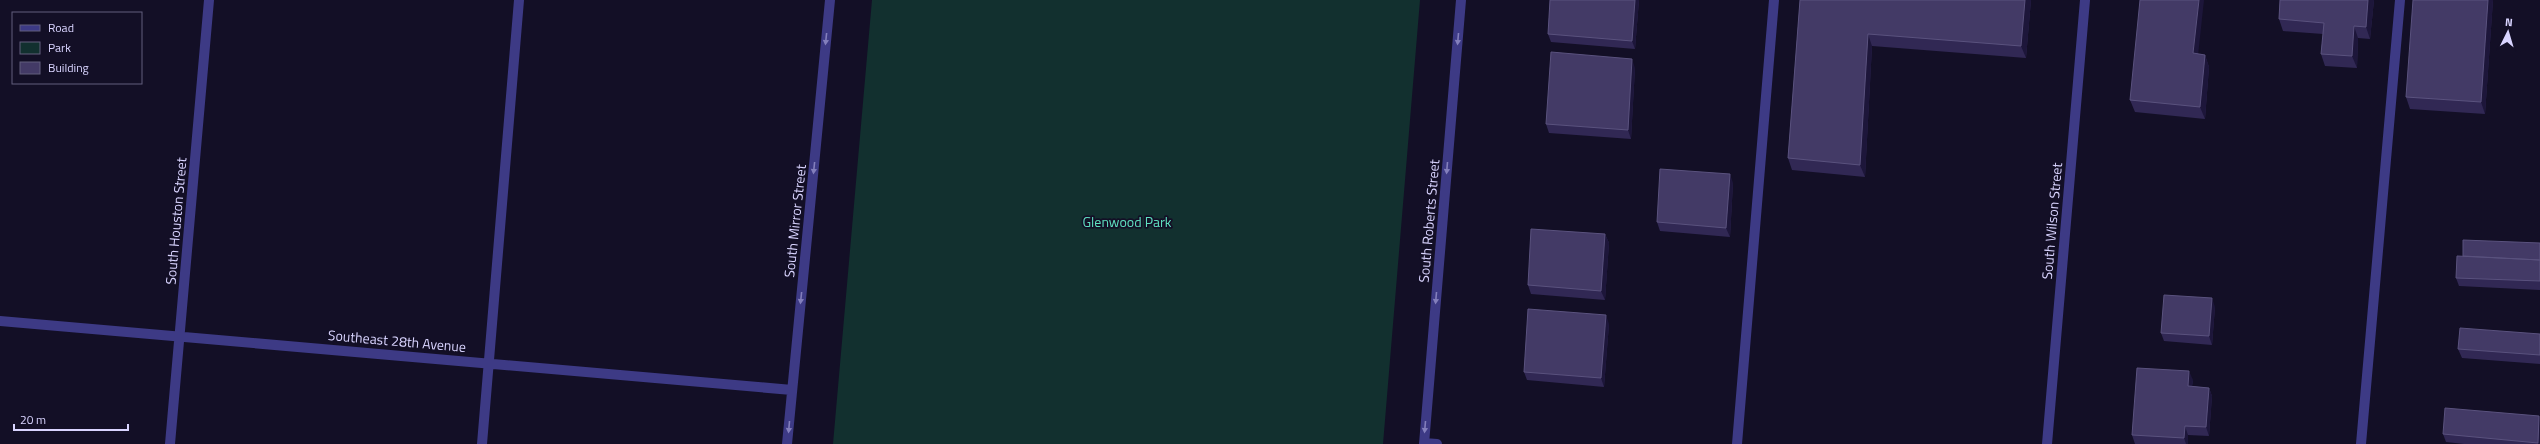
<svg xmlns="http://www.w3.org/2000/svg" width="2540" height="444" font-family="'Titillium Web',sans-serif">
<style>
.green{fill:#12302f}
.lines{fill:none;stroke-linecap:round;stroke-linejoin:round}
.minor{stroke:#3d3a85;stroke-width:10}
.wall{fill:#312854}
.shaded-wall{fill:#1d163a}
.building{fill:#433a66;stroke:#5a527e}
.oneway{fill:#837fbc}
.labels{text-anchor:middle;stroke-width:3.5;stroke-linejoin:round;paint-order:stroke}
.street-label{font-size:14px;fill:#d9d4ff;stroke:#130f26}
.park-label{font-size:14px;fill:#5fe0c0;stroke:#130f26}
</style>
<rect width="100%" height="100%" fill="#130f26"/>
<path class="green" d="M 872,0 L 1420,0 L 1383,444 L 833,444 Z"/>
<g class="lines">
<path class="minor" d="M 0,321 L 792,390
M 1424,443 L 1437,444
M 170,444 L 209,0
M 482,444 L 519,0
M 787,444 L 830,0
M 1424,444 L 1461,0
M 1737,444 L 1774,0
M 2047,444 L 2085,0
M 2361,444 L 2400,0"/>
</g>
<path class="wall" d="M 1550,0 L 1639,0 L 1635,49 L 1551,42 L 1548,34 Z
M 1800,0 L 2031,0 L 2026,58 L 1872,46 L 1865,177 L 1792,170 L 1788,158 Z
M 2280,0 L 2374,0 L 2370,39 L 2358,38 L 2357,68 L 2325,66 L 2321,54 L 2323,34 L 2283,31 L 2279,19 Z
M 2493,0 L 2485,114 L 2410,109 L 2406,97 Z
M 2198,54 L 2205,55 L 2209,67 L 2205,119 L 2135,112 L 2130,100 Z
M 1635,68 L 1631,139 L 1549,133 L 1546,124 Z
M 1733,183 L 1730,237 L 1660,231 L 1657,222 Z
M 1605,234 L 1609,243 L 1605,300 L 1531,294 L 1528,285 Z
M 2540,243 L 2540,290 L 2459,286 L 2456,278 L 2463,256 Z
M 2215,307 L 2212,345 L 2164,341 L 2161,333 Z
M 1609,324 L 1604,387 L 1527,380 L 1524,372 Z
M 2540,334 L 2540,364 L 2462,358 L 2458,349 Z
M 2193,380 L 2192,386 L 2209,388 L 2212,396 L 2209,436 L 2188,435 L 2188,444 L 2135,444 L 2132,435 Z
M 2539,416 L 2540,419 L 2540,444 L 2464,444 L 2446,442 L 2443,434 Z"/>
<path class="shaded-wall" d="M 1635,0 L 1639,0 L 1635,49 L 1632,41 Z
M 2025,0 L 2031,0 L 2026,58 L 2021,46 Z
M 2199,0 L 2204,0 L 2197,65 L 2193,53 Z
M 2368,0 L 2374,0 L 2370,39 L 2366,27 Z
M 2488,0 L 2493,0 L 2485,114 L 2481,102 Z
M 2354,26 L 2358,38 L 2357,68 L 2352,56 Z
M 1868,34 L 1872,46 L 1865,177 L 1860,165 Z
M 2205,55 L 2209,67 L 2205,119 L 2200,107 Z
M 1632,59 L 1635,68 L 1631,139 L 1628,130 Z
M 1730,174 L 1733,183 L 1730,237 L 1726,228 Z
M 1605,234 L 1609,243 L 1605,300 L 1601,291 Z
M 2212,298 L 2215,307 L 2212,345 L 2209,336 Z
M 1606,315 L 1609,324 L 1604,387 L 1601,378 Z
M 2189,371 L 2193,380 L 2191,394 L 2188,386 Z
M 2209,388 L 2212,396 L 2209,436 L 2206,427 Z
M 2539,416 L 2540,419 L 2540,444 L 2539,444 L 2538,443 Z
M 2185,426 L 2188,435 L 2188,444 L 2186,444 L 2184,438 Z"/>
<path class="building" d="M 1550,0 L 1635,0 L 1632,41 L 1548,34 Z
M 1800,0 L 2025,0 L 2021,46 L 1868,34 L 1860,165 L 1788,158 Z
M 2140,0 L 2199,0 L 2193,53 L 2205,55 L 2200,107 L 2130,100 Z
M 2280,0 L 2368,0 L 2366,27 L 2354,26 L 2352,56 L 2321,54 L 2324,23 L 2279,19 Z
M 2413,0 L 2488,0 L 2481,102 L 2406,97 Z
M 1551,52 L 1632,59 L 1628,130 L 1546,124 Z
M 1660,169 L 1730,174 L 1726,228 L 1657,222 Z
M 1531,229 L 1605,234 L 1601,291 L 1528,285 Z
M 2463,240 L 2540,243 L 2540,260 L 2463,256 Z
M 2457,256 L 2540,260 L 2540,281 L 2456,278 Z
M 2164,295 L 2212,298 L 2209,336 L 2161,333 Z
M 1528,309 L 1606,315 L 1601,378 L 1524,372 Z
M 2460,328 L 2540,334 L 2540,355 L 2458,349 Z
M 2137,368 L 2189,371 L 2188,386 L 2209,388 L 2206,427 L 2185,426 L 2184,438 L 2132,435 Z
M 2445,408 L 2539,416 L 2538,443 L 2443,434 Z"/>
<defs><path id="oneway-solid" d="M-6-.8H1V-3.2L6.5 0L1 3.2V.8H-6Z"/></defs>
<g class="oneway">
<use href="#oneway-solid" transform="translate(826 39) rotate(96)"/>
<use href="#oneway-solid" transform="translate(1458 39) rotate(95)"/>
<use href="#oneway-solid" transform="translate(814 168) rotate(96)"/>
<use href="#oneway-solid" transform="translate(1447 168) rotate(95)"/>
<use href="#oneway-solid" transform="translate(801 298) rotate(96)"/>
<use href="#oneway-solid" transform="translate(1436 298) rotate(95)"/>
<use href="#oneway-solid" transform="translate(789 427) rotate(95)"/>
<use href="#oneway-solid" transform="translate(1425 427) rotate(95)"/>
</g>
<g class="labels">
<g class="street-label">
<text transform="translate(176 221) rotate(-85)" y="5">South Houston Street</text>
<text transform="translate(795 221) rotate(-84)" y="5">South Mirror Street</text>
<text transform="translate(1429 221) rotate(-85)" y="5">South Roberts Street</text>
<text transform="translate(2052 221) rotate(-85)" y="5">South Wilson Street</text>
<text transform="translate(397 341) rotate(5)" y="5">Southeast 28th Avenue</text>
</g>
<g class="park-label">
<text x="1127" y="227">Glenwood Park</text>
</g>
</g>
<rect x="12" y="12" width="130" height="72" fill="#130f26" stroke="#625e7d"/>
<rect x="20" y="25" width="20" height="6" fill="#3d3a85" stroke="#625e7d"/>
<text x="48" y="32" font-size="12" fill="#d9d4ff">Road</text>
<rect x="20" y="42" width="20" height="12" fill="#12302f" stroke="#625e7d"/>
<text x="48" y="52" font-size="12" fill="#d9d4ff">Park</text>
<rect x="20" y="62" width="20" height="12" fill="#433a66" stroke="#625e7d"/>
<text x="48" y="72" font-size="12" fill="#d9d4ff">Building</text>
<g transform="translate(2508 32) rotate(5)" stroke="#130f26" stroke-width="3" paint-order="stroke">
<path d="M0-3L7 15L0 10L-7 15Z" fill="#d9d4ff"/>
<text y="-6" font-size="11" font-weight="bold" text-anchor="middle" fill="#d9d4ff">N</text>
</g>
<path d="M14 424v6h114v-6" fill="none" stroke="#d9d4ff" stroke-width="2"/>
<text x="20" y="424" font-size="12" fill="#d9d4ff" stroke="#130f26" stroke-width="3" paint-order="stroke">20 m</text>
</svg>
